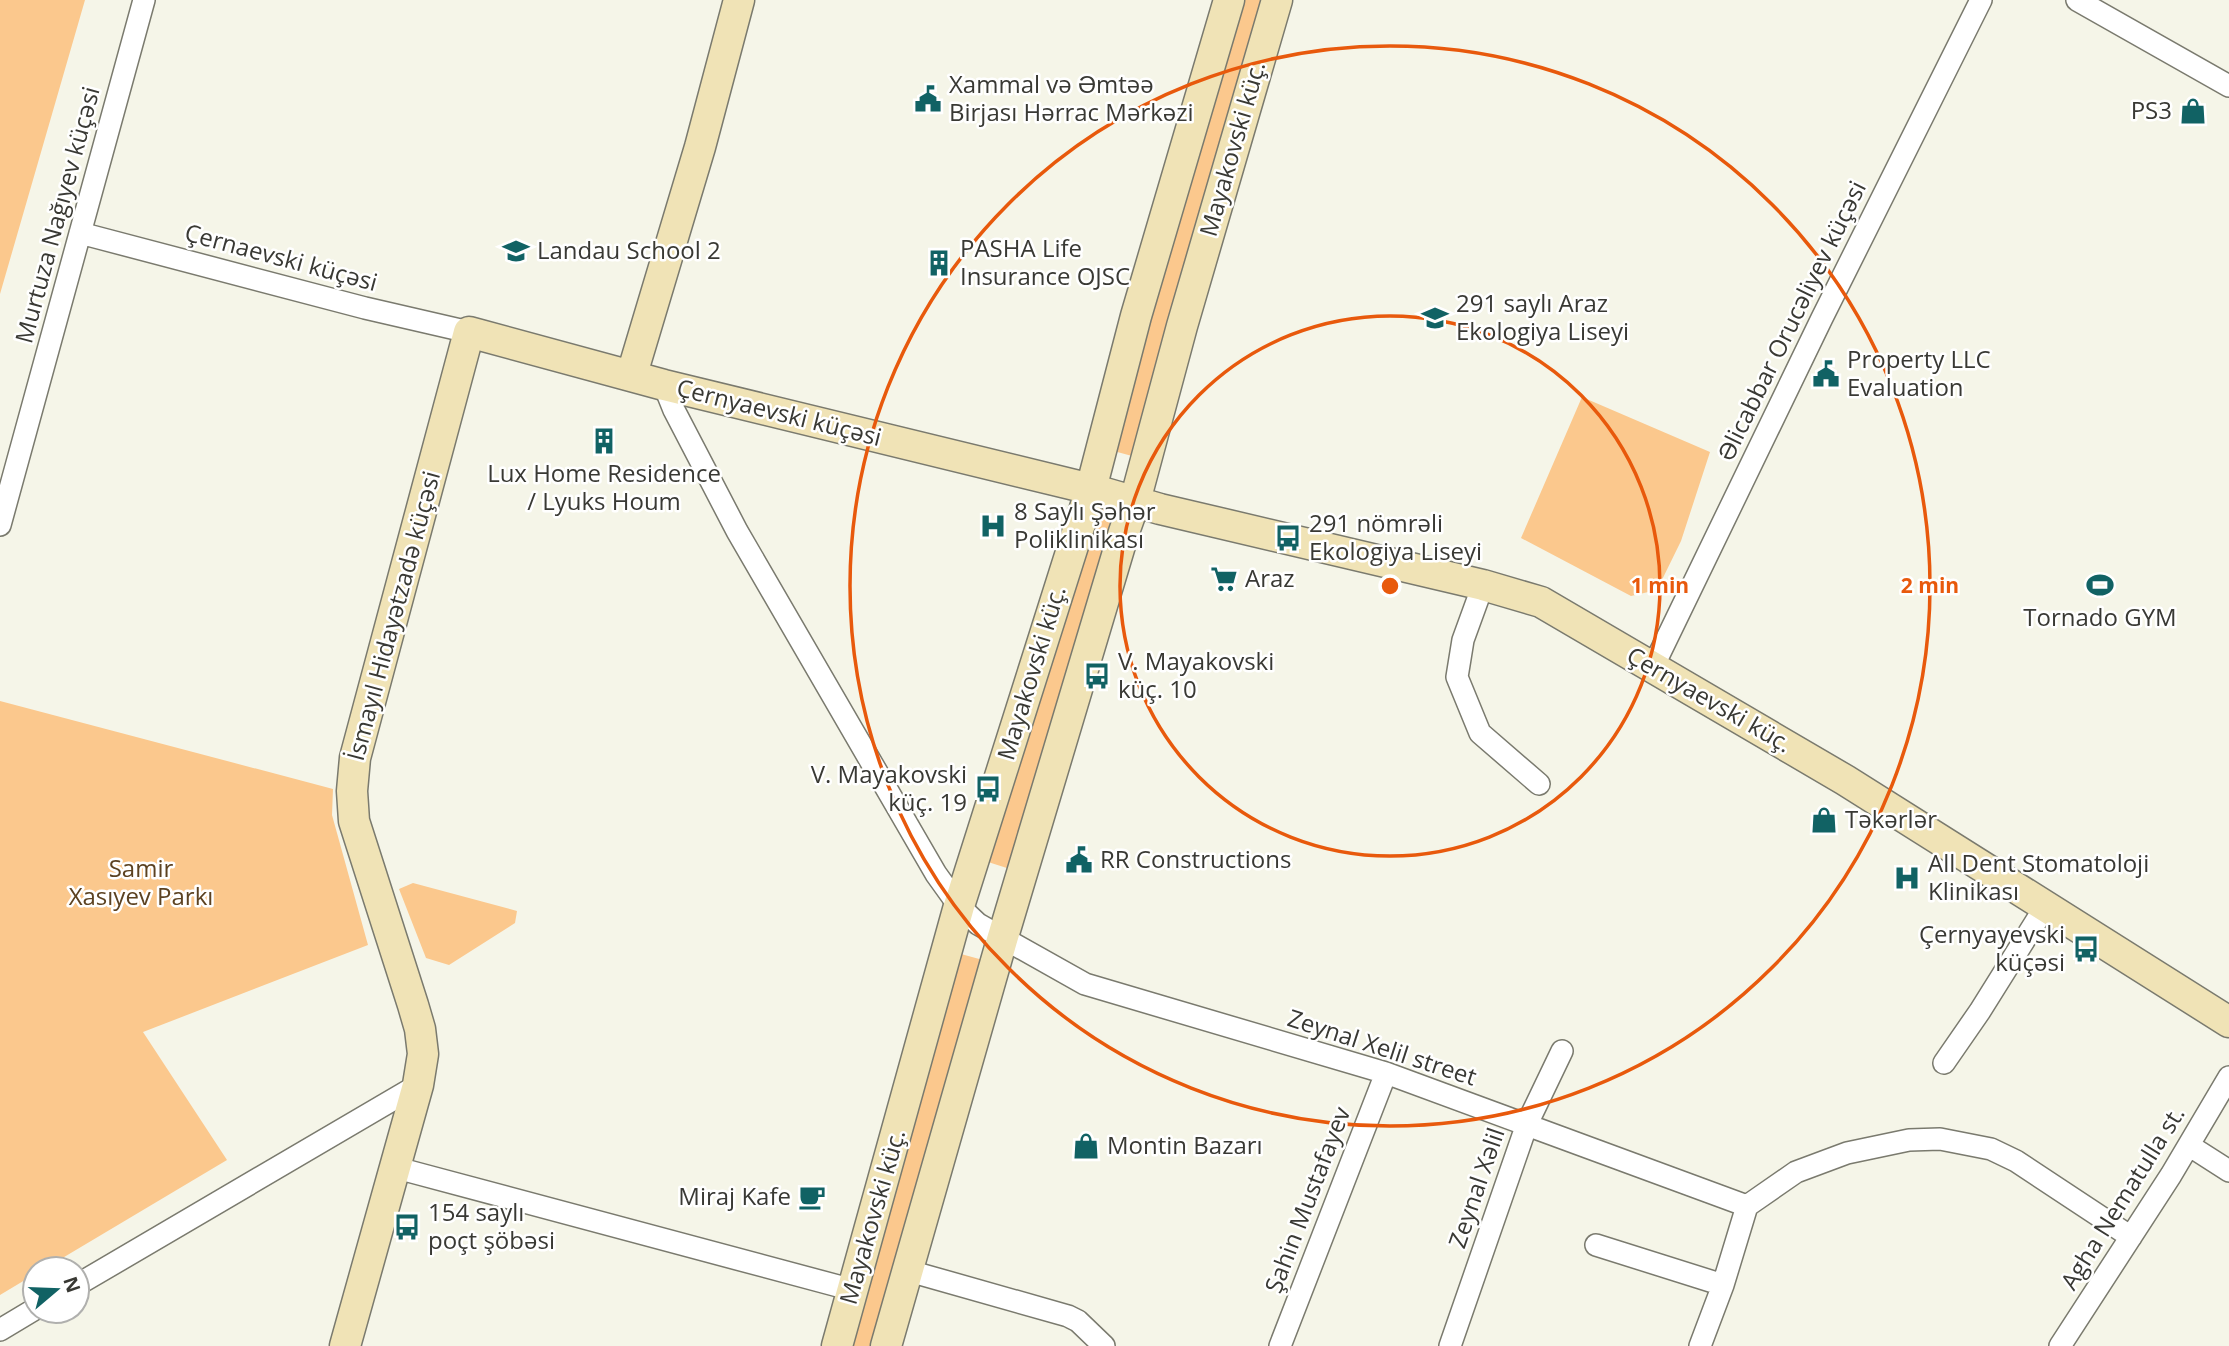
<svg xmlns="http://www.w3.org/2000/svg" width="2229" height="1346" font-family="'Open Sans',sans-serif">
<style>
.green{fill:#fbc88d}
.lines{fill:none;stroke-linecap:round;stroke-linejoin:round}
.street-casing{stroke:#7a7a6e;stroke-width:24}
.secondary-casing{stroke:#7a7a6e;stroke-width:33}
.street{stroke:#fff;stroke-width:21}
.secondary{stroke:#f0e3b6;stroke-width:30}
.ring{fill:none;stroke:#e8590c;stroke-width:3.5}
.labels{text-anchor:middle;stroke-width:5;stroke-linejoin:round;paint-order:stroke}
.poi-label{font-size:24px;fill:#393934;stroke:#fff;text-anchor:start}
.street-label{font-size:24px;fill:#393934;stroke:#fff}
.park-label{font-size:24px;fill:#5c4221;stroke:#fff}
.centre{fill:#e8590c;stroke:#fff;stroke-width:3.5}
.ring-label{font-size:21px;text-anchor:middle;font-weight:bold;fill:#e8590c;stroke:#fff;stroke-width:5;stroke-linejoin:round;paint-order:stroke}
</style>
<rect width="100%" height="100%" fill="#f5f5e8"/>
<path class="green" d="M 0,0 L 85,0 L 0,294 Z
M 1241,0 L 1266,0 L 1132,456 L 1110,450 Z
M 1582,397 L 1710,452 L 1681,541 L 1657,590 L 1631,596 L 1521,538 Z
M 1098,499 L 1120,506 L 1010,869 L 988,862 Z
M 0,701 L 333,789 L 332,815 L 368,945 L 143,1032 L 227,1160 L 44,1269 L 35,1269 L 35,1274 L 0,1295 Z
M 413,883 L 517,911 L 515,923 L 449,965 L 426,958 L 399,889 Z
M 961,954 L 983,960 L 873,1346 L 849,1346 Z"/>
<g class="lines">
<g class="street-casing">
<path id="street" d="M 2077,0 L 2229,86
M 80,233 L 365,308 L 469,332
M 664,385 L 674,410 L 737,531 L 936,874 L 959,906 L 978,924 L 1085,984 L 1386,1073 L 1747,1206
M 0,525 L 144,0
M 1483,585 L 1463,640 L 1457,677 L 1480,733 L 1539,784
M 1653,667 L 1822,318 L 1981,0
M 1944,1063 L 1980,1011 L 2045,907
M 2190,1146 L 2229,1171
M 397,1168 L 853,1290
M 1596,1245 L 1723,1285
M 909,1271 L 1068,1316 L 1078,1321 L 1104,1346
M 77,1285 L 418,1085
M 0,1330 L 35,1309
M 1280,1346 L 1386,1073
M 1450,1346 L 1527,1124 L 1562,1051
M 1700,1346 L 1723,1285 L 1747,1206 L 1796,1172 L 1847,1153 L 1909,1140 L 1940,1139 L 1991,1149 L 2016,1161 L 2131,1237
M 2060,1346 L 2171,1175 L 2229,1077"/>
</g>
<g class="secondary-casing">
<path id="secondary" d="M 632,374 L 700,147 L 739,0
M 345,1346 L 418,1085 L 423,1054 L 420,1029 L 413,1005 L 354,821 L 352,791 L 355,758 L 469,332 L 664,385 L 1091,489 L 1160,509 L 1483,585 L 1541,602 L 1845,780 L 2229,1022
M 837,1346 L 959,906 L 1091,489 L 1136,316 L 1229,0
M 886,1346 L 1002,940 L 1124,532 L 1135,501 L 1182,326 L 1277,0"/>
</g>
<use href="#street" class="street"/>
<use href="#secondary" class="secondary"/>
</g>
<g class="ring">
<circle cx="1390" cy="586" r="270"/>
<circle cx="1390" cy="586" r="540"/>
</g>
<defs>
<g id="civic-bare" transform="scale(2.1)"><path d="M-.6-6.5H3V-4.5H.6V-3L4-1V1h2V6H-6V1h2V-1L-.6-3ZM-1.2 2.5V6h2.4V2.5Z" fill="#116264" stroke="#fff" stroke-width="2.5" paint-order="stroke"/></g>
<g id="shop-bare" transform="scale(2.1)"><path d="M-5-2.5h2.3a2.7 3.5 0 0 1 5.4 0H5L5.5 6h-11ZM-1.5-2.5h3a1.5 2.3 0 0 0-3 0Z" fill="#116264" stroke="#fff" stroke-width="2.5" paint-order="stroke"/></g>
<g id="school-bare" transform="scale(2.1)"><path d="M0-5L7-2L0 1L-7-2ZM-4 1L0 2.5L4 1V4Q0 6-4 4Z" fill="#116264" stroke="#fff" stroke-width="2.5" paint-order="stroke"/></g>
<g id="building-bare" transform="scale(2.1)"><path d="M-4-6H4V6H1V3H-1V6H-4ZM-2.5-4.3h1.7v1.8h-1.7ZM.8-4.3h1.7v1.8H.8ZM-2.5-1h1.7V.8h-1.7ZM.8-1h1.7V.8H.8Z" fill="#116264" stroke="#fff" stroke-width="2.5" paint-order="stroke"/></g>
<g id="hospital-bare" transform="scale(2.1)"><path d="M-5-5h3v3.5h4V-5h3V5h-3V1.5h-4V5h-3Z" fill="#116264" stroke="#fff" stroke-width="2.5" paint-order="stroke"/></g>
<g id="bus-bare" transform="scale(2.1)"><path d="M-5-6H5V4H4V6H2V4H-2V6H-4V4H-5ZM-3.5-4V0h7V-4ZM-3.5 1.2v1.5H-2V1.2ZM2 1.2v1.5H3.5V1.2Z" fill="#116264" stroke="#fff" stroke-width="2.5" paint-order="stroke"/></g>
<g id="supermarket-bare" transform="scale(2.1)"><path d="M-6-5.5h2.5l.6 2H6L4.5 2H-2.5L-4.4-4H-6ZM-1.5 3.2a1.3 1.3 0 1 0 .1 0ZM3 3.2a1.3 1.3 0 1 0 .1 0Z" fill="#116264" stroke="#fff" stroke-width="2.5" paint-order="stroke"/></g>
<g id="stadium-bare" transform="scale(2.1)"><path d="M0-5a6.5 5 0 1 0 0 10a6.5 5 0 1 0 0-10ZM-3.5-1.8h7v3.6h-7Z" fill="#116264" stroke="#fff" stroke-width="2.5" paint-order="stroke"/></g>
<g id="cafe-bare" transform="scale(2.1)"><path d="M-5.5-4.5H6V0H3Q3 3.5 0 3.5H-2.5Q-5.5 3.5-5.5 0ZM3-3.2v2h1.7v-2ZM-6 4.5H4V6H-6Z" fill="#116264" stroke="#fff" stroke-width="2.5" paint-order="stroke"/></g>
</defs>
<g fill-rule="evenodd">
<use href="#civic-bare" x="928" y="99"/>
<use href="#shop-bare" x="2193" y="111"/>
<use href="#school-bare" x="516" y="251"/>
<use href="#building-bare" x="939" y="263"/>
<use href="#school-bare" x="1435" y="318"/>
<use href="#civic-bare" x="1826" y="374"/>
<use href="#building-bare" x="604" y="441"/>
<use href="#hospital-bare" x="993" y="526"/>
<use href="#bus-bare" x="1288" y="538"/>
<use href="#supermarket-bare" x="1224" y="579"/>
<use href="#stadium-bare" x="2100" y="585"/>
<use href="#bus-bare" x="1097" y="676"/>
<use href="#bus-bare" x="988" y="789"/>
<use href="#shop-bare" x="1824" y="820"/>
<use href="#civic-bare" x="1079" y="860"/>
<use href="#hospital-bare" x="1907" y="878"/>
<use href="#bus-bare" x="2086" y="949"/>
<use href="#shop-bare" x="1086" y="1146"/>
<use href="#cafe-bare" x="812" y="1197"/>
<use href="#bus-bare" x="407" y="1227"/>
</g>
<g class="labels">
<g class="poi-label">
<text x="949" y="93">Xammal və Əmtəə<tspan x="949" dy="28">Birjası Hərrac Mərkəzi</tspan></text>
<text x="2172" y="119" text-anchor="end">PS3</text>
<text x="960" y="257">PASHA Life<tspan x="960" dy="28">Insurance OJSC</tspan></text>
<text x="537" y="259">Landau School 2</text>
<text x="1456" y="312">291 saylı Araz<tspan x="1456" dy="28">Ekologiya Liseyi</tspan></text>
<text x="1847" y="368">Property LLC<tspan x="1847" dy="28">Evaluation</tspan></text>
<text x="604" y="482" text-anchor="middle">Lux Home Residence<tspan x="604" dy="28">/ Lyuks Houm</tspan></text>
<text x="1014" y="520">8 Saylı Şəhər<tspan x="1014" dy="28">Poliklinikası</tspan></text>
<text x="1309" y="532">291 nömrəli<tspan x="1309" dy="28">Ekologiya Liseyi</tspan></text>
<text x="1245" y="587">Araz</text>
<text x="2100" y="626" text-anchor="middle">Tornado GYM</text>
<text x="1118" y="670">V. Mayakovski<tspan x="1118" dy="28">küç. 10</tspan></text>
<text x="967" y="783" text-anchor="end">V. Mayakovski<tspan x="967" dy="28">küç. 19</tspan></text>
<text x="1845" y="828">Təkərlər</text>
<text x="1100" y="868">RR Constructions</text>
<text x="1928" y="872">All Dent Stomatoloji<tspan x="1928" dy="28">Klinikası</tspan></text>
<text x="2065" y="943" text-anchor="end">Çernyayevski<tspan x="2065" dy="28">küçəsi</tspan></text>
<text x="1107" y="1154">Montin Bazarı</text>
<text x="791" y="1205" text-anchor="end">Miraj Kafe</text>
<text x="428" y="1221">154 saylı<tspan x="428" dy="28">poçt şöbəsi</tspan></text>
</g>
<g class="street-label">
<text transform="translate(1233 149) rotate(-74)" y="8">Mayakovski küç.</text>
<text transform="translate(58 215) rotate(-75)" y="8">Murtuza Nağıyev küçəsi</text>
<text transform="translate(281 258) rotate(15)" y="8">Çernaevski küçəsi</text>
<text transform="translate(1792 321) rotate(-64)" y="8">Əlicabbar Orucəliyev küçəsi</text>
<text transform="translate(779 413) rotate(14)" y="8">Çernyaevski küçəsi</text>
<text transform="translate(394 616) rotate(-75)" y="8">İsmayıl Hidayətzadə küçəsi</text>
<text transform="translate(1032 673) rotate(-73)" y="8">Mayakovski küç.</text>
<text transform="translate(1709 700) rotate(30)" y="8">Çernyaevski küç.</text>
<text transform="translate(1382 1048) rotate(18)" y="8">Zeynal Xelil street</text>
<text transform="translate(1477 1188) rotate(-71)" y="8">Zeynal Xəlil</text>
<text transform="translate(2123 1198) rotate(-58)" y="8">Agha Nematulla st.</text>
<text transform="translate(1308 1200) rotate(-69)" y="8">Şahin Mustafayev</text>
<text transform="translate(873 1217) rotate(-74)" y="8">Mayakovski küç.</text>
</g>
<g class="park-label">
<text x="141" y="877">Samir<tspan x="141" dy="28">Xasıyev Parkı</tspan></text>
</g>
</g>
<circle cx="1390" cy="586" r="10" class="centre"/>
<g class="ring-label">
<text x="1660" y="593">1 min</text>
<text x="1930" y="593">2 min</text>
</g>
<g transform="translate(56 1290) rotate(71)"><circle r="33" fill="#ffffff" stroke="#b0b0ae" stroke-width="2"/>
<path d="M0-5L12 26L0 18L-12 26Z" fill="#116264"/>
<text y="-10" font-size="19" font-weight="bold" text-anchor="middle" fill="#393934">N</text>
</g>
</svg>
